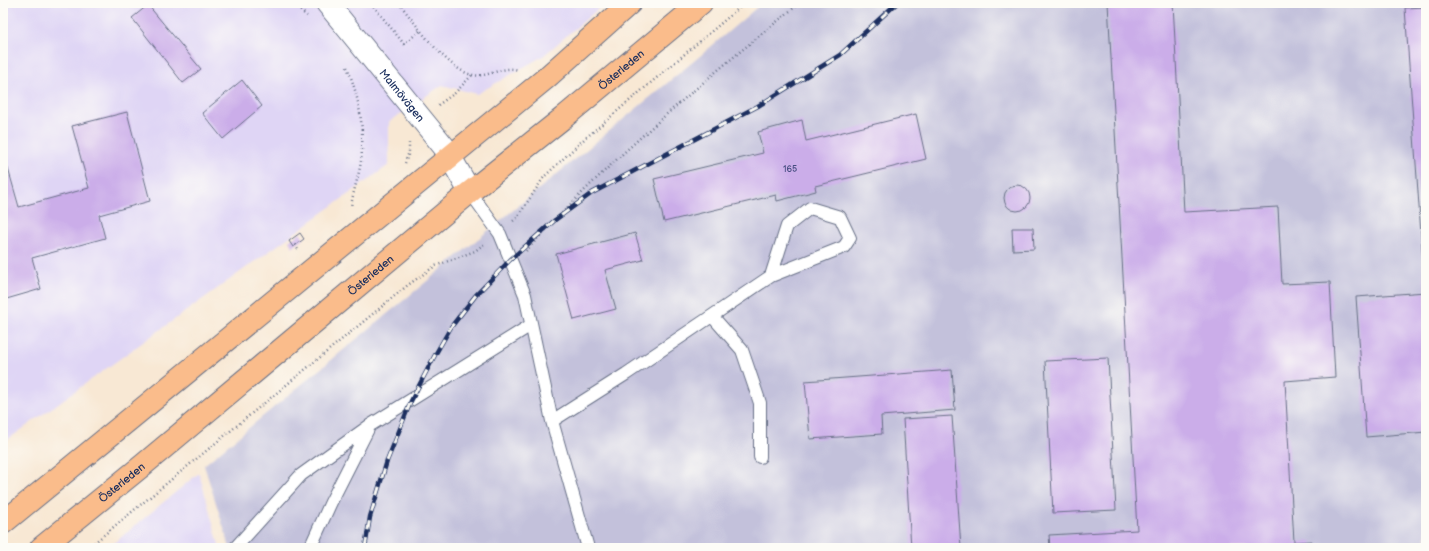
<svg xmlns="http://www.w3.org/2000/svg" width="1429" height="551" font-family="'Balsamiq Sans',sans-serif">
<style>
.built{fill:#dfd5f5}
.industrial{fill:#c3c1db}
.building{fill:#cbade9}
.lines{fill:none;stroke-linecap:round;stroke-linejoin:round}
.lane-casing{stroke:#687087;stroke-width:14}
.street-casing{stroke:#687087;stroke-width:24}
.primary-casing{stroke:#687087;stroke-width:24}
.path{stroke:#687087;stroke-width:2.5;stroke-dasharray:1 3;stroke-linecap:butt}
.lane{stroke:#fff;stroke-width:12}
.street{stroke:#fff;stroke-width:22}
.primary{stroke:#fabc8b;stroke-width:22}
.rail-casing{stroke:#1b2f5e;stroke-width:4.5}
.rail{stroke:#fdfcf7;stroke-width:3;stroke-dasharray:9;stroke-linecap:butt}
.labels{text-anchor:middle;stroke-width:4;stroke-linejoin:round;paint-order:stroke}
.number-label{font-size:9px;fill:#474e81}
.street-label{font-size:11px;fill:#1b2f5e;stroke:#fdfcf7}
</style>
<rect width="100%" height="100%" fill="#fdfcf7"/>
<filter id="ink" filterUnits="userSpaceOnUse"><feTurbulence type="fractalNoise" baseFrequency=".025" numOctaves="2"/><feDisplacementMap in="SourceGraphic" scale="8" xChannelSelector="R" yChannelSelector="G"/><feConvolveMatrix kernelMatrix="1 2 1 2 8 2 1 2 1" color-interpolation-filters="sRGB"/></filter>
<filter id="wash" filterUnits="userSpaceOnUse"><feTurbulence type="fractalNoise" baseFrequency=".012" numOctaves="4" result="noise"/><feDisplacementMap in="SourceGraphic" scale="16" xChannelSelector="R" yChannelSelector="G"/><feGaussianBlur stdDeviation="0.9" result="paint"/><feColorMatrix in="noise" values="0 0 0 0 0 0 0 0 0 0 0 0 0 0 0 0 0 1.4 0 .05"/><feComposite in="paint" operator="in"/></filter>
<g filter="url(#wash)">
<rect width="100%" height="100%" fill="#f8e8d4"/>
<path class="built" d="M 3,3 L 605,3 L 543,56 L 477,94 L 442,85 L 389,122 L 389,165 L 3,443 Z
M 199,473 L 220,548 L 108,548 Z"/>
<path class="industrial" d="M 762,3 L 1426,3 L 1426,548 L 230,548 L 204,465 L 700,56 Z"/>
<g id="blocks">
<path class="building" d="M 1108,3 L 1173,3 L 1184,212 L 1278,207 L 1282,284 L 1330,282 L 1335,377 L 1285,381 L 1294,542 L 1312,541 L 1313,548 L 1050,548 L 1049,535 L 1137,530 Z
M 148,5 L 201,69 L 183,83 L 132,18 Z
M 1426,7 L 1426,291 L 1425,291 L 1405,8 Z
M 242,80 L 262,106 L 223,139 L 202,113 Z
M 127,112 L 150,201 L 99,215 L 105,238 L 32,258 L 41,289 L 3,300 L 3,151 L 19,207 L 89,188 L 72,126 Z
M 916,114 L 926,159 L 815,186 L 816,191 L 777,201 L 776,195 L 664,222 L 654,179 L 763,153 L 758,132 L 802,120 L 806,141 Z
M1004 198a13 13 0 1 1 26 0a13 13 0 1 1-26 0Z
M 1012,228 L 1033,228 L 1034,249 L 1013,250 Z
M 300,233 L 304,239 L 293,247 L 289,241 Z
M 635,233 L 643,260 L 605,270 L 616,309 L 574,320 L 556,254 Z
M 1426,292 L 1426,432 L 1366,437 L 1356,297 Z
M 1108,358 L 1116,510 L 1053,513 L 1045,361 Z
M 952,370 L 955,410 L 881,416 L 882,434 L 810,439 L 805,381 Z
M 952,416 L 961,548 L 911,548 L 903,419 Z"/>
</g>
</g>
<g filter="url(#ink)">
<use href="#blocks" fill-opacity="0" stroke="#687087" stroke-width="1"/>
<g class="lines">
<g class="lane-casing">
<path id="lane" d="M 470,192 L 500,234 L 525,295 L 552,421 L 588,548
M 712,316 L 742,350 L 760,403 L 760,457
M 552,421 L 626,374 L 771,276 L 844,247 L 850,238 L 840,217 L 810,208 L 787,226 L 771,276
M 235,548 L 301,475 L 369,426 L 531,325
M 310,548 L 331,502 L 368,429"/>
</g>
<g class="street-casing">
<g id="street">
<path id="s1" d="M 327,3 L 445,148 L 470,192"/>
</g>
</g>
<g class="primary-casing">
<g id="primary">
<path d="M 3,523 L 545,79 L 630,3"/>
<path id="s2" d="M 41,548 L 143,465 L 470,192 L 563,118 L 701,3"/>
</g>
</g>
<path class="path" d="M 291,3 L 307,16
M 371,3 L 404,44 L 421,30
M 399,3 C 415,23 448,71 473,75 C 488,78 504,65 518,70
M 347,67 C 359,96 365,130 361,161 C 359,176 353,191 351,207
M 438,105 L 455,93 L 472,75
M 405,163 L 409,152 L 409,143
M 513,221 L 517,218 L 544,177 L 582,141 L 745,3
M 295,245 L 299,251
M 526,251 C 609,160 704,80 800,3
M 88,548 L 408,285 L 435,266 L 475,251 L 484,244"/>
<use href="#lane" class="lane"/>
<use href="#street" class="street"/>
<use href="#primary" class="primary"/>
<g class="rail-casing">
<path id="rail" d="M 365,548 L 370,517 L 387,461 L 411,401 L 435,355 L 451,327 L 476,295 L 510,260 L 555,220 L 592,193 L 758,106 L 840,55 L 897,3"/>
</g>
<use href="#rail" class="rail"/>
</g>
</g>
<g class="labels">
<g class="number-label">
<text x="790" y="172">165</text>
</g>
<g class="street-label">
<text dy="4" stroke="none"><textPath href="#s2" startOffset="752">Österleden</textPath></text>
<text dy="4" stroke="none"><textPath href="#s1" startOffset="119">Malmövägen</textPath></text>
<text dy="4" stroke="none"><textPath href="#s2" startOffset="428">Österleden</textPath></text>
<text dy="4" stroke="none"><textPath href="#s2" startOffset="104">Österleden</textPath></text>
</g>
</g>
<rect width="1429" height="551" fill="none" stroke="#fdfcf7" stroke-width="16"/>
</svg>
